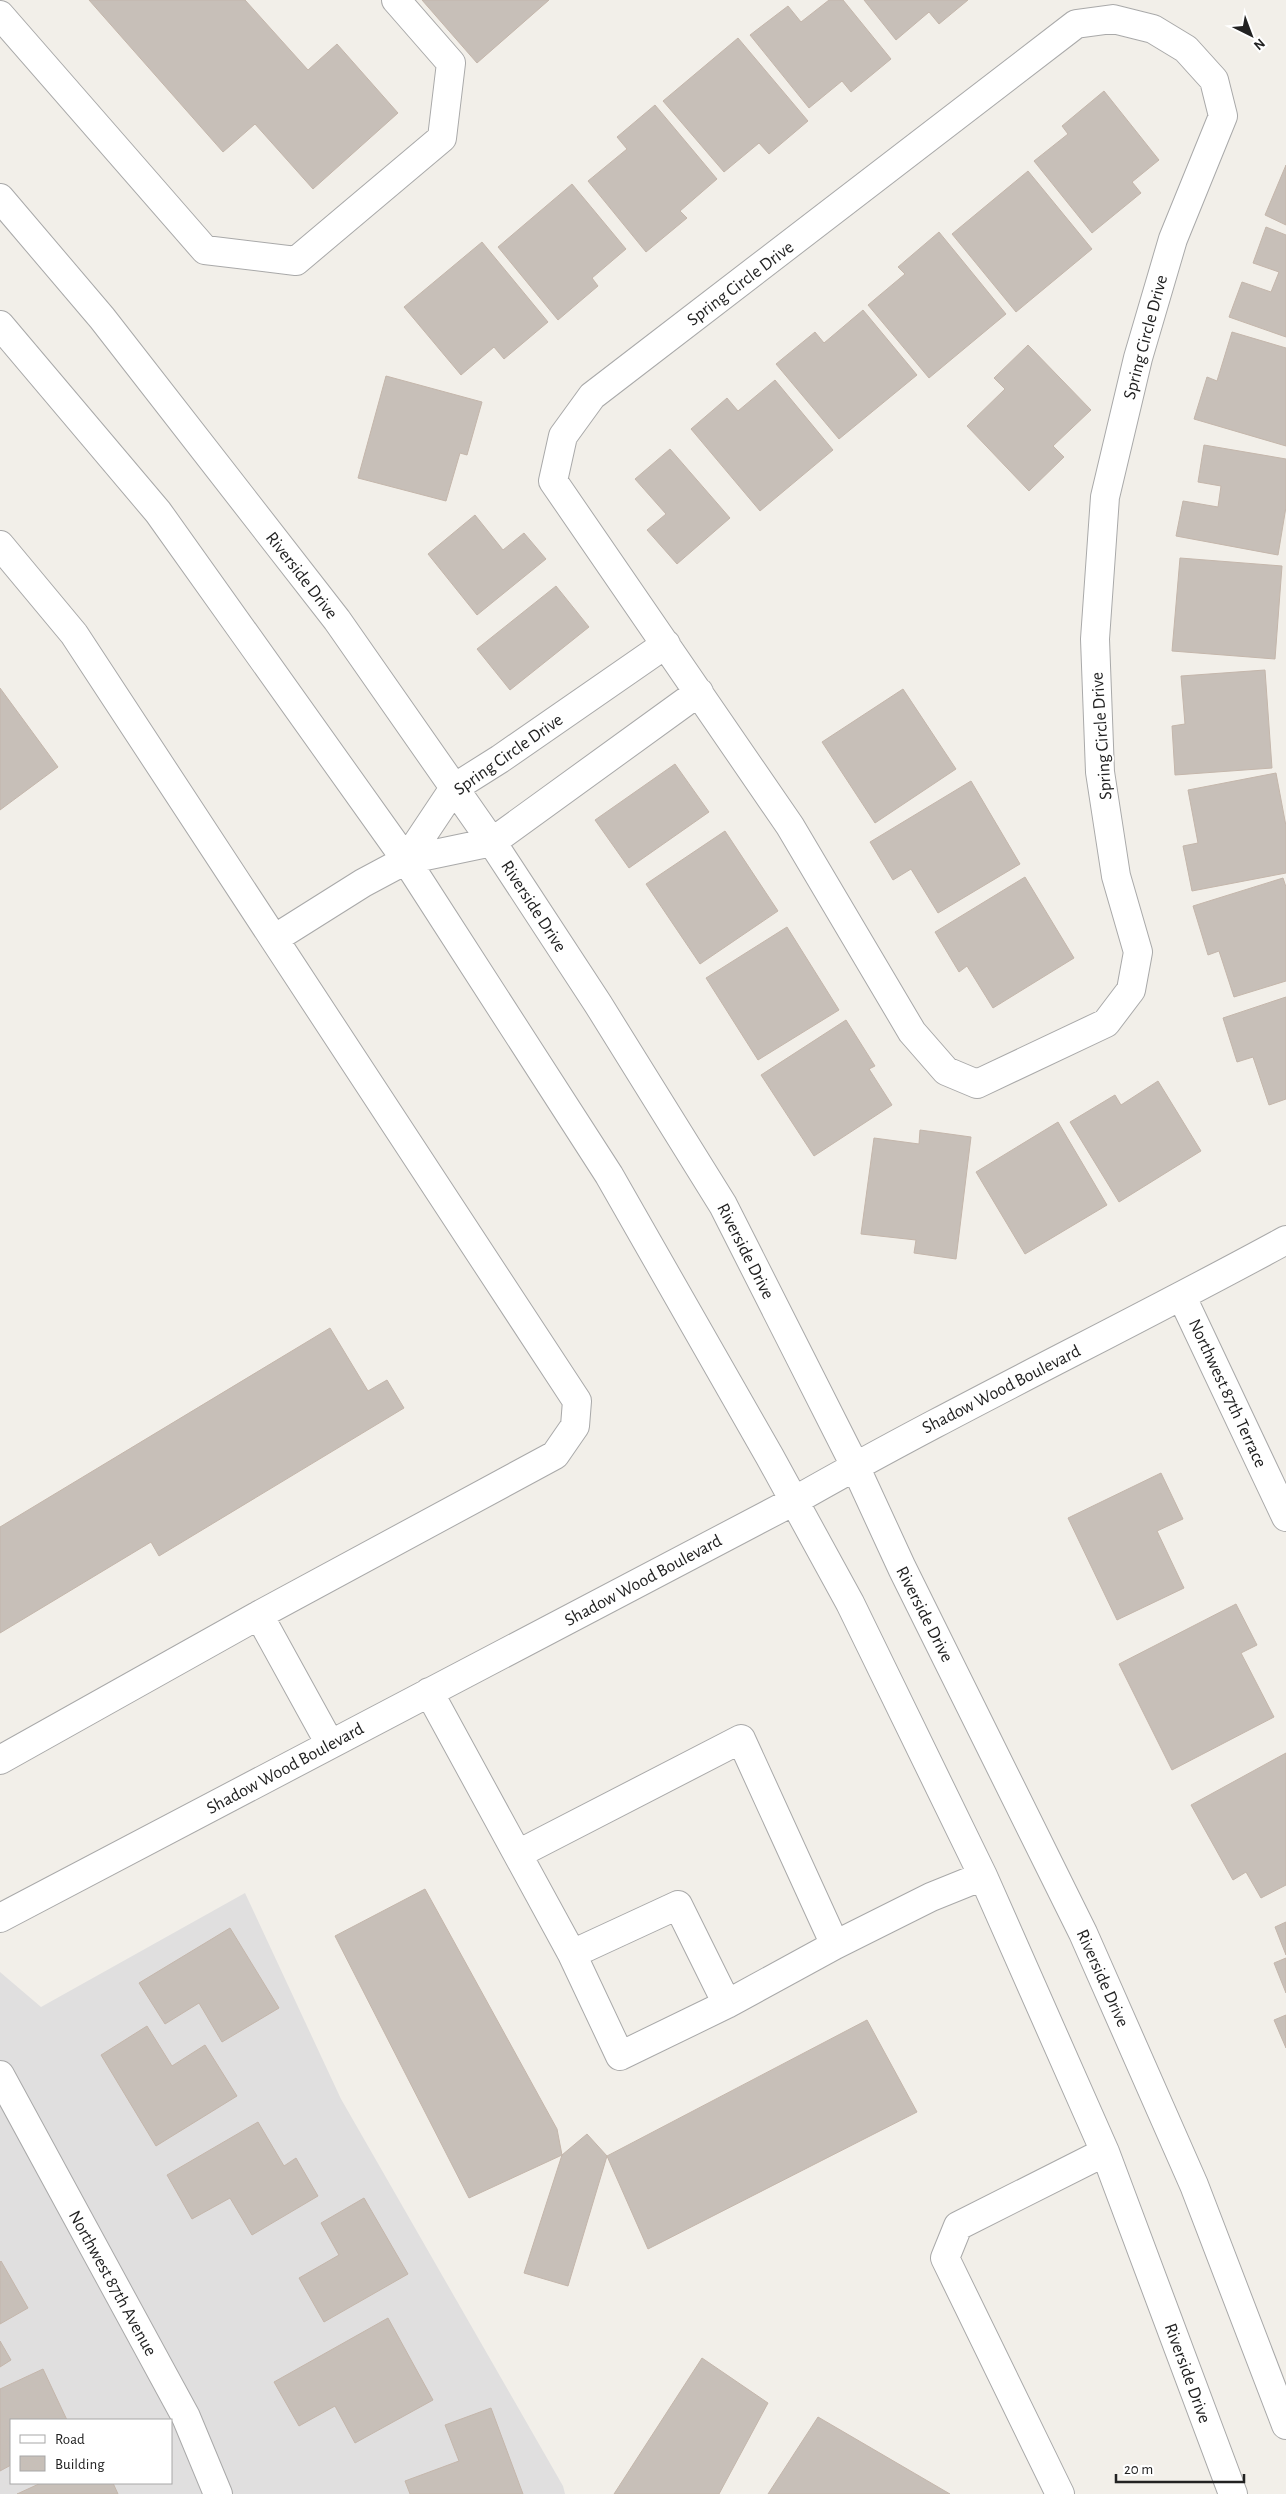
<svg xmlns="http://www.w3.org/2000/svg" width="1286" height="2494" font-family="'Alegreya Sans',sans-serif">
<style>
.residential{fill:#e0dfdf;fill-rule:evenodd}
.building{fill:#c7bfb8;stroke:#c4b6ab}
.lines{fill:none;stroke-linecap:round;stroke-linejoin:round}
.minor-casing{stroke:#a9a9a9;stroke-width:30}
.minor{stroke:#fff;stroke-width:28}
.labels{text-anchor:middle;stroke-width:4;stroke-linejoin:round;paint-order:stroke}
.street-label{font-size:18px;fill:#222;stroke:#fff}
</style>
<rect width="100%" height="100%" fill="#f2efe9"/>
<path class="residential" d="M 245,1893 L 341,2099 L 563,2486 L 565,2494 L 0,2494 L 0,1972 L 41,2007 ZM 11,2420 L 171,2420 L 171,2483 L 11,2483 Z"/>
<path class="building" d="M 89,0 L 245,0 L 308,70 L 337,44 L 398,113 L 313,189 L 255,124 L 223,152 Z
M 422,0 L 549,0 L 477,63 Z
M 829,0 L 843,0 L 891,59 L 851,92 L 842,81 L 809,108 L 750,35 L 788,6 L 801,22 Z
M 864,0 L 968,0 L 939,24 L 929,12 L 896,40 Z
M 738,38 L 808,121 L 769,154 L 759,143 L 724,172 L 663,101 Z
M 1104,91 L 1159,160 L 1132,182 L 1141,193 L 1092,233 L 1034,161 L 1068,134 L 1062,126 Z
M 655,105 L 717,179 L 680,211 L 687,218 L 646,252 L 588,181 L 627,149 L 617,137 Z
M 1286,165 L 1286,225 L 1265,215 Z
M 1028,171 L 1092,249 L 1016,312 L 952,234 Z
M 572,184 L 626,249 L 592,278 L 598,286 L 558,320 L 498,247 Z
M 1266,227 L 1286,235 L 1286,337 L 1229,317 L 1242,282 L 1271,292 L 1279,272 L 1253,263 Z
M 939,232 L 1006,314 L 929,378 L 868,305 L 905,274 L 898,267 Z
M 482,242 L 548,322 L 504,359 L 494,347 L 461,375 L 404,307 Z
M 863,310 L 917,375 L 839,439 L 776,364 L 815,332 L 824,343 Z
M 1232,332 L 1286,348 L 1286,446 L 1194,419 L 1207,377 L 1217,381 Z
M 1028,345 L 1091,410 L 1053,446 L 1064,457 L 1029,491 L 967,426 L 1005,389 L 994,378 Z
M 386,376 L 482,402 L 467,455 L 460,453 L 446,501 L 358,478 Z
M 775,380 L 833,450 L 760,511 L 691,429 L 727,398 L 738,411 Z
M 1204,445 L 1286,459 L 1286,507 L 1278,555 L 1176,536 L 1183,501 L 1218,507 L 1221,486 L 1198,482 Z
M 670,449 L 730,518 L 677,564 L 647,530 L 666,514 L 635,479 Z
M 475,515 L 503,550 L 524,533 L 546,559 L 477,615 L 428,554 Z
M 1180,558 L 1282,566 L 1275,659 L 1172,651 Z
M 556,586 L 589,627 L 510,690 L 477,649 Z
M 1265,670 L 1272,768 L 1175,775 L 1172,726 L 1185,724 L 1181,676 Z
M 0,688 L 58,767 L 0,810 Z
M 903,689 L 956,769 L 875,823 L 822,742 Z
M 675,764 L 709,812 L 629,868 L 595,820 Z
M 1276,773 L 1286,826 L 1286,873 L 1192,891 L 1183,846 L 1198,843 L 1188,790 Z
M 971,781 L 1020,864 L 938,913 L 911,869 L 893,880 L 870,842 Z
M 725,831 L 778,911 L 700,964 L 646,884 Z
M 1025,877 L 1074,958 L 993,1008 L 967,966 L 959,972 L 935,932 Z
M 1283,878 L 1286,887 L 1286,981 L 1234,997 L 1219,951 L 1208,955 L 1193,906 Z
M 787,927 L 839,1010 L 758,1060 L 706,978 Z
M 1286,997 L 1286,1099 L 1269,1105 L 1253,1057 L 1237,1062 L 1223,1018 Z
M 846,1020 L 875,1066 L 869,1069 L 892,1105 L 814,1156 L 761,1075 Z
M 1158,1081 L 1201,1151 L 1119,1202 L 1070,1122 L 1115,1095 L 1121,1105 Z
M 1058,1122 L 1107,1205 L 1025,1254 L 976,1172 Z
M 920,1130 L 971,1137 L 956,1259 L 914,1253 L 916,1240 L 861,1234 L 874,1138 L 919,1144 Z
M 330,1328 L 368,1391 L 387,1380 L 404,1408 L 159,1556 L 151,1542 L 0,1633 L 0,1527 Z
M 1161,1473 L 1183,1519 L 1157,1531 L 1184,1588 L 1117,1620 L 1068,1518 Z
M 1236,1604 L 1257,1645 L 1241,1653 L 1274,1717 L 1172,1770 L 1119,1664 Z
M 1286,1753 L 1286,1885 L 1261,1898 L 1246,1872 L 1233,1880 L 1191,1805 Z
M 425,1889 L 557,2129 L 562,2155 L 469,2198 L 335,1936 Z
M 1286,1922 L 1286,1955 L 1275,1927 Z
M 230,1928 L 279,2008 L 222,2042 L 199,2003 L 165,2024 L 139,1983 Z
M 1286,1958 L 1286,1993 L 1274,1963 Z
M 1286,2015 L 1286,2048 L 1274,2020 Z
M 867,2020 L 917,2112 L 648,2249 L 607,2156 Z
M 147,2026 L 172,2066 L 205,2045 L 237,2096 L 156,2146 L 101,2055 Z
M 258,2122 L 284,2166 L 296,2158 L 318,2196 L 252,2235 L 230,2198 L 192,2219 L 167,2175 Z
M 587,2134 L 607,2156 L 568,2286 L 524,2273 L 562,2155 Z
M 364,2198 L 408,2274 L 324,2322 L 299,2278 L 339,2255 L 321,2223 Z
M 1,2261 L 28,2308 L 0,2324 L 0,2262 Z
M 388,2318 L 433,2400 L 355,2443 L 335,2406 L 299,2426 L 274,2382 Z
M 0,2341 L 11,2360 L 0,2367 Z
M 702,2358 L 768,2403 L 719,2494 L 614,2494 Z
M 43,2369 L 67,2420 L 11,2420 L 11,2465 L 0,2471 L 0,2389 Z
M 491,2408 L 523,2494 L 410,2494 L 405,2481 L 459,2461 L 445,2425 Z
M 818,2417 L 950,2494 L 768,2494 Z
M 41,2483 L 113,2483 L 118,2494 L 17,2494 Z"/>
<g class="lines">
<g class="minor-casing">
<path id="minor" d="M 0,15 L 205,250 L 296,261 L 442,138 L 451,63 L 396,0
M 1113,19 L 1153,29 L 1186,49 L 1214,80 L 1223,116 L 1173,239 L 1138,358 L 1105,497 L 1095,639 L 1100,772 L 1116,876 L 1138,952 L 1131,990 L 1106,1023 L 977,1084 L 946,1071 L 912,1032 L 790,826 L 553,481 L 563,436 L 592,396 L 1076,24 Z
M 0,198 L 102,318 L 337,620 L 492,842 L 598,1004 L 723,1205 L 855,1466 L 902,1568 L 1083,1933 L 1194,2185 L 1286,2425
M 0,325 L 158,512 L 406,860 L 609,1175 L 770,1457 L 850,1603 L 983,1876 L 1105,2152 L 1233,2494
M 0,545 L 74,634 L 577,1401 L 575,1426 L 555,1455 L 259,1615 L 0,1760
M 406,860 L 454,788 L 500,759 L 666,644
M 274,939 L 363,883 L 406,860 L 492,842 L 699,692
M 1182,1297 L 1286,1517
M 259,1615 L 330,1744
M 429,1692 L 572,1954 L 620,2056 L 727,2004 L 835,1945 L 931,1897 L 983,1876
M 518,1854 L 741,1739 L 835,1945
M 0,1918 L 794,1501 C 955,1409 1123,1329 1286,1240
M 572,1954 L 678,1905 L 727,2004
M 0,2075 L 186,2417 L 218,2494
M 1060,2494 L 945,2258 L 958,2226 L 1105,2152"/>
</g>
<use href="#minor" class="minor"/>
</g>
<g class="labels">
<g class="street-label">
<text transform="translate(740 283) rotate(-37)" y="6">Spring Circle Drive</text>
<text transform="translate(1145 337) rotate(-75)" y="6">Spring Circle Drive</text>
<text transform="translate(302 575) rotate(52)" y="6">Riverside Drive</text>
<text transform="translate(1101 736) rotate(-94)" y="6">Spring Circle Drive</text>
<text transform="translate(508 754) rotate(-35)" y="6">Spring Circle Drive</text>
<text transform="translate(534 906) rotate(57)" y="6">Riverside Drive</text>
<text transform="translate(746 1251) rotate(63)" y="6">Riverside Drive</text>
<text transform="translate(1001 1389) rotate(-27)" y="6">Shadow Wood Boulevard</text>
<text transform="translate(1228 1393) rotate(65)" y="6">Northwest 87th Terrace</text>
<text transform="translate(643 1580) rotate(-28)" y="6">Shadow Wood Boulevard</text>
<text transform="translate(925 1614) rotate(63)" y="6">Riverside Drive</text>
<text transform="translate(285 1768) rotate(-28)" y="6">Shadow Wood Boulevard</text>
<text transform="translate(1103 1978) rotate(66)" y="6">Riverside Drive</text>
<text transform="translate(113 2283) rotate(61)" y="6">Northwest 87th Avenue</text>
<text transform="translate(1188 2373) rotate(70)" y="6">Riverside Drive</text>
</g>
</g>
<rect x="10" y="2419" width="162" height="65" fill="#ffffff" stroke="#a7a7a7"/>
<rect x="20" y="2435" width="25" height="8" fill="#ffffff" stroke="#a7a7a7"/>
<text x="55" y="2444" font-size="15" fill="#222222">Road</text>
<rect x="20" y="2456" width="25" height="15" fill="#c7bfb8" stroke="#a7a7a7"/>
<text x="55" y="2469" font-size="15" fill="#222222">Building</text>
<g transform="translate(1251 35) rotate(138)" stroke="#ffffff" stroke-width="4" paint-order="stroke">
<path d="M0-4L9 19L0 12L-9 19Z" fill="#222222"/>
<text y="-8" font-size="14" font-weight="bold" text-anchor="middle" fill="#222222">N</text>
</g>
<path d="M1116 2474v8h128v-8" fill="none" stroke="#222222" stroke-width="2.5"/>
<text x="1124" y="2474" font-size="15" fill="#222222" stroke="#ffffff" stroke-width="4" paint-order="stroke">20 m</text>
</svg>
